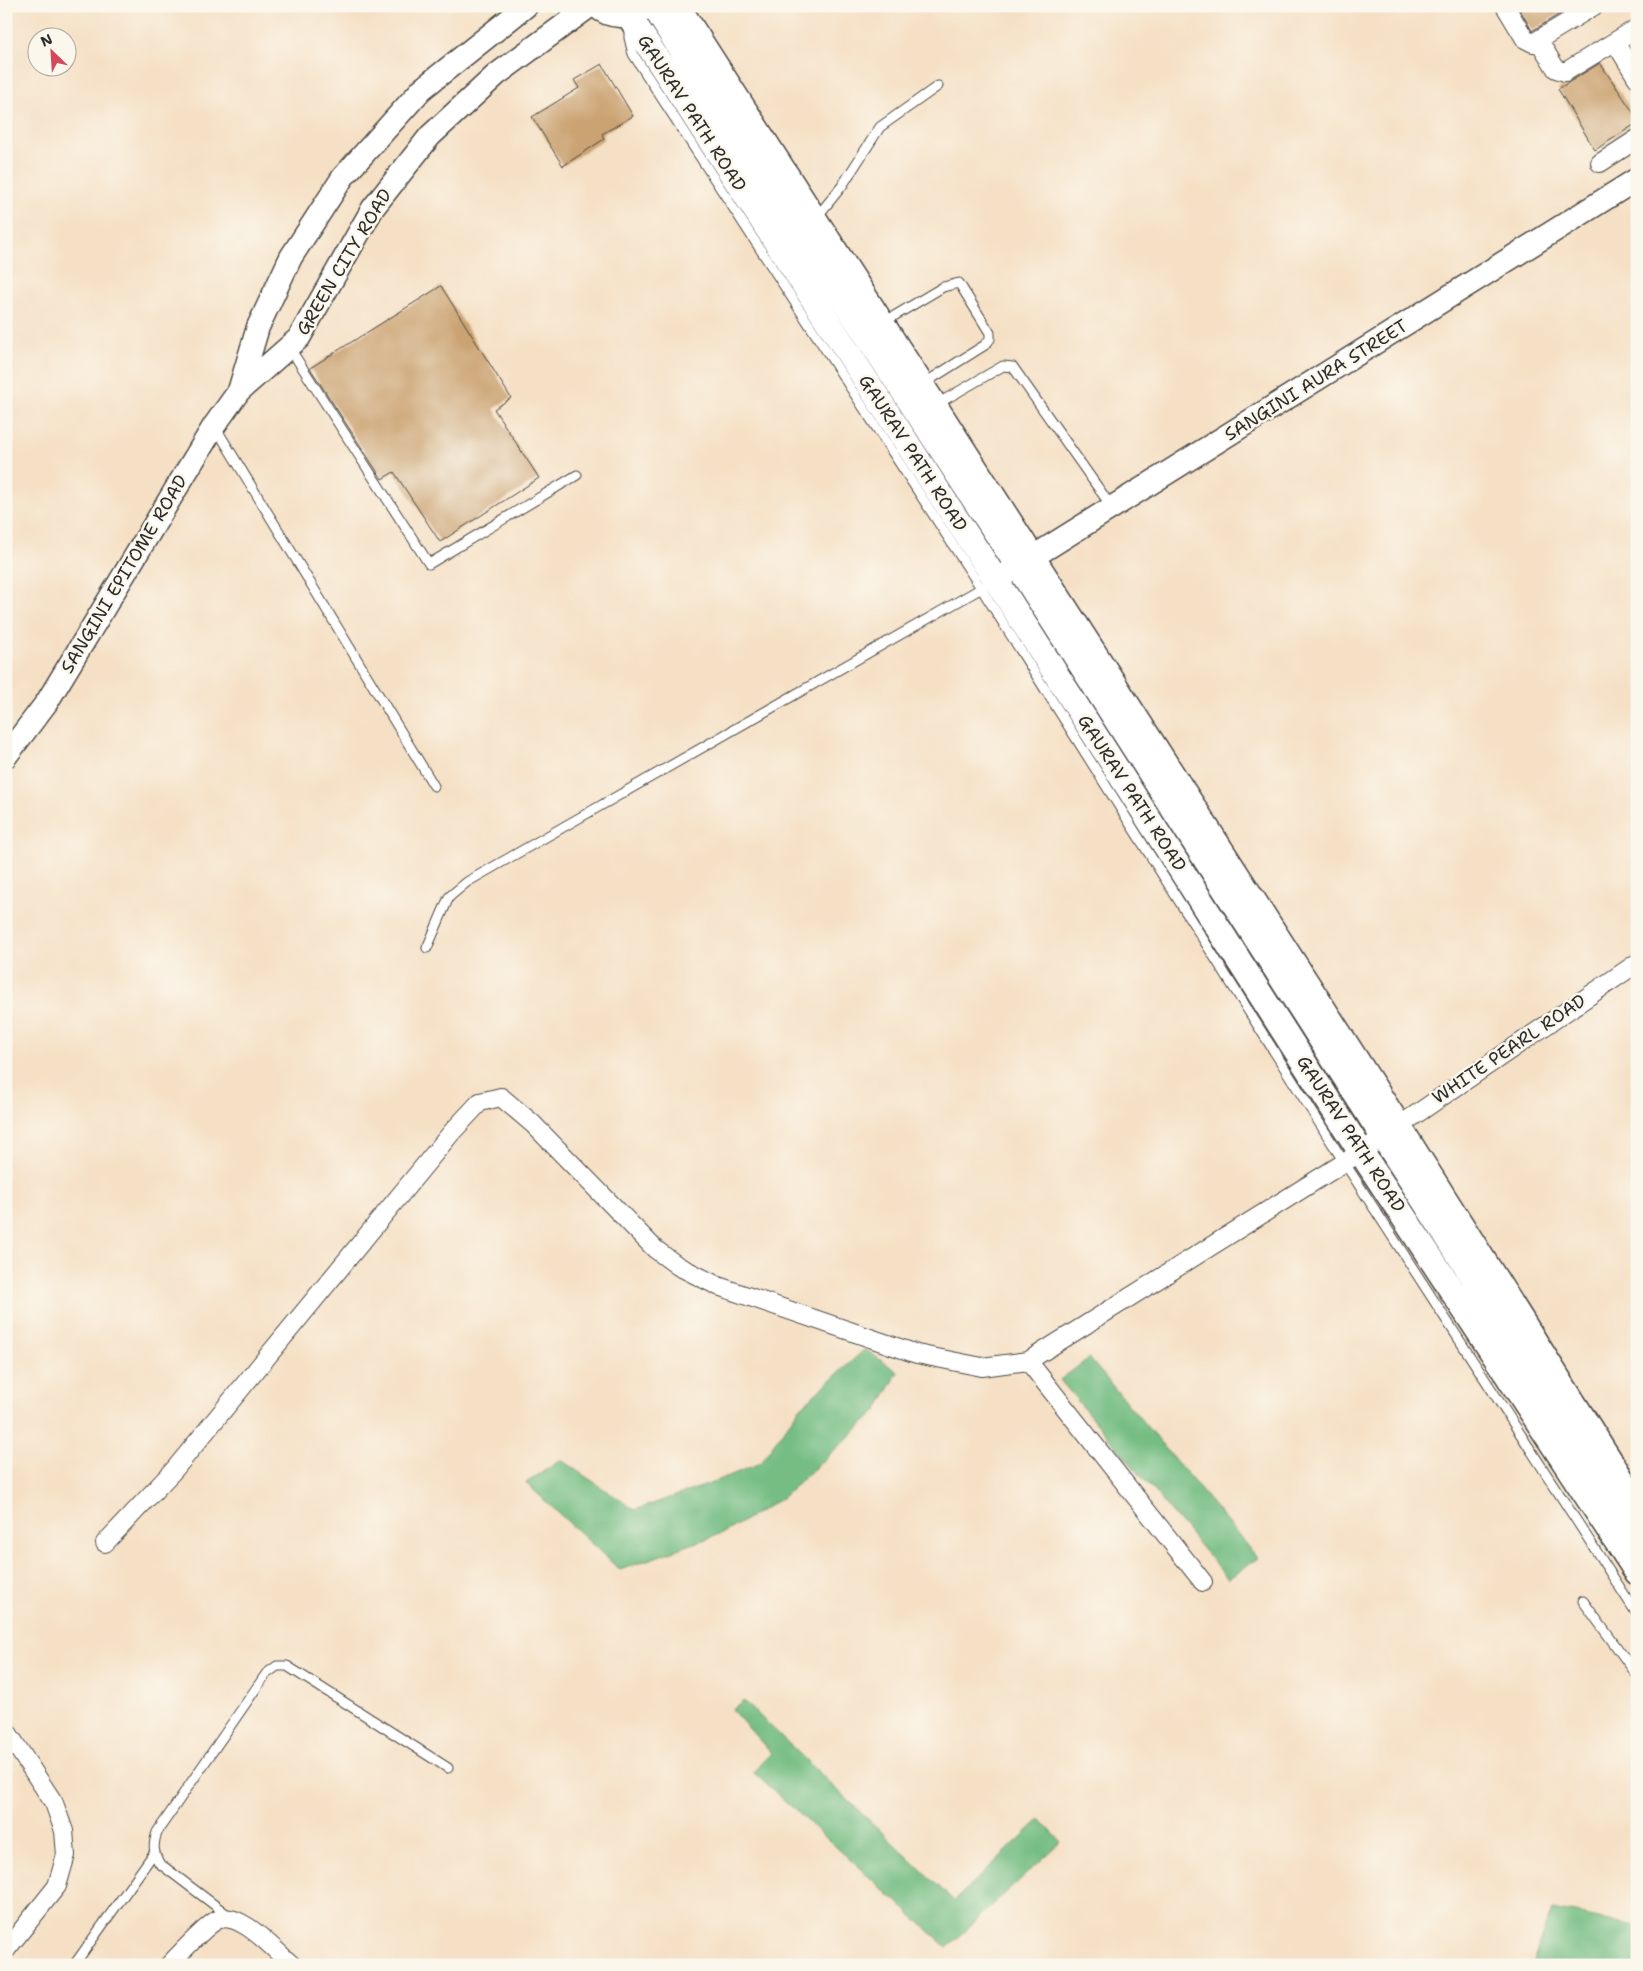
<svg xmlns="http://www.w3.org/2000/svg" width="1643" height="1971" font-family="'Shantell Sans',sans-serif">
<style>
.forest{fill:#75bd83;stroke:#507457}
.building{fill:#cba372}
.lines{fill:none;stroke-linecap:round;stroke-linejoin:round}
.service-casing{stroke:#494642;stroke-width:11}
.minor-casing{stroke:#494642;stroke-width:20}
.tertiary-casing{stroke:#494642;stroke-width:25}
.secondary-casing{stroke:#494642;stroke-width:28}
.service{stroke:#fff;stroke-width:9}
.minor{stroke:#fff;stroke-width:18}
.tertiary{stroke:#fff;stroke-width:22}
.secondary{stroke:#fff;stroke-width:25}
.labels{text-anchor:middle;stroke-width:5;stroke-linejoin:round;paint-order:stroke}
.street-label{font-size:18px;fill:#2b2b2b;stroke:#fbf7ec}
</style>
<rect width="100%" height="100%" fill="#fbf7ec"/>
<filter id="ink" filterUnits="userSpaceOnUse"><feTurbulence type="fractalNoise" baseFrequency=".02" numOctaves="2"/><feDisplacementMap in="SourceGraphic" scale="10" xChannelSelector="R" yChannelSelector="G"/><feConvolveMatrix kernelMatrix="1 2 1 2 8 2 1 2 1" color-interpolation-filters="sRGB"/></filter>
<filter id="wash" filterUnits="userSpaceOnUse"><feTurbulence type="fractalNoise" baseFrequency=".0096" numOctaves="4" result="noise"/><feDisplacementMap in="SourceGraphic" scale="20" xChannelSelector="R" yChannelSelector="G"/><feGaussianBlur stdDeviation="1.12" result="paint"/><feColorMatrix in="noise" values="0 0 0 0 0 0 0 0 0 0 0 0 0 0 0 0 0 1.4 0 .05"/><feComposite in="paint" operator="in"/></filter>
<g filter="url(#wash)">
<rect width="100%" height="100%" fill="#f5e0c5"/>
<path class="forest" d="M 865,1349 L 898,1372 L 877,1411 L 782,1498 L 725,1532 L 620,1570 L 526,1483 L 561,1460 L 635,1510 L 707,1485 L 760,1463 L 799,1409 Z
M 1089,1358 L 1258,1558 L 1228,1579 L 1060,1380 Z
M 744,1701 L 954,1901 L 1040,1819 L 1061,1842 L 947,1947 L 753,1772 L 771,1753 L 732,1710 Z
M 1552,1910 L 1637,1926 L 1637,1965 L 1532,1965 Z"/>
<g id="blocks">
<path class="building" d="M 1518,6 L 1573,6 L 1532,31 Z
M 1600,63 L 1637,118 L 1637,123 L 1595,150 L 1558,89 Z
M 602,64 L 633,116 L 602,134 L 604,139 L 563,166 L 532,117 L 579,88 L 574,80 Z
M 441,286 L 511,398 L 494,409 L 539,478 L 440,542 L 394,472 L 382,479 L 310,368 Z"/>
</g>
</g>
<g filter="url(#ink)">
<use href="#blocks" fill-opacity="0" stroke="#494642" stroke-width="1"/>
<g class="lines">
<g class="service-casing">
<path id="service" d="M 629,28 L 629,38 L 633,54 L 981,588 L 1344,1162 L 1637,1614
M 816,218 L 842,186 L 880,127 L 938,86
M 884,322 L 943,287 L 959,283 L 990,333 L 990,339 L 985,345 L 923,384
M 289,347 L 429,564 L 577,475
M 937,404 L 1003,366 L 1013,367 L 1111,506
M 216,428 L 434,786
M 427,948 L 449,897 L 467,882 L 987,585
M 1583,1601 L 1637,1675
M 229,1916 L 159,1863 C 153,1851 153,1845 157,1832 L 266,1674 L 277,1666 L 287,1666 L 448,1768
M 74,1965 L 154,1853"/>
</g>
<g class="minor-casing">
<path id="minor" d="M 1505,6 L 1525,39 L 1533,43 L 1594,6
M 1539,41 L 1556,69 L 1565,72 L 1637,28
M 1615,42 L 1637,78
M 1600,163 L 1637,139
M 1028,1361 L 1203,1582
M 105,1543 L 174,1470 L 452,1132 L 480,1102 L 501,1097 L 533,1124 L 655,1249 L 678,1266 L 718,1286 L 917,1354 L 982,1367 L 1028,1361 L 1361,1152 L 1637,963
M 6,1730 L 54,1803 L 64,1831 L 66,1855 L 57,1886 L 6,1950
M 169,1965 C 180,1954 205,1926 217,1920 C 239,1909 275,1951 292,1965"/>
</g>
<g class="tertiary-casing">
<path id="tertiary" d="M 658,12 C 670,8 676,9 686,17 L 1399,1124 L 1637,1501
M 239,391 L 258,327 L 291,257 L 343,177 L 422,89 L 526,6
M 996,580 L 1637,179
M 6,756 L 47,702 L 214,426 L 239,391 L 299,338 L 373,208 L 430,136 L 496,75 L 590,6"/>
</g>
<g class="secondary-casing">
<path id="secondary" d="M 598,6 C 610,17 630,17 643,8
M 654,6 L 703,85 L 1018,566 L 1637,1533
M 628,14 L 996,580 L 1361,1152 L 1637,1572"/>
</g>
<use href="#service" class="service"/>
<use href="#minor" class="minor"/>
<use href="#tertiary" class="tertiary"/>
<use href="#secondary" class="secondary"/>
</g>
</g>
<g class="labels">
<g class="street-label">
<text transform="translate(692 113) rotate(57)" y="6">GAURAV PATH ROAD</text>
<text transform="translate(344 262) rotate(-59)" y="6">GREEN CITY ROAD</text>
<text transform="translate(1316 380) rotate(-32)" y="6">SANGINI AURA STREET</text>
<text transform="translate(913 453) rotate(57)" y="6">GAURAV PATH ROAD</text>
<text transform="translate(124 574) rotate(-59)" y="6">SANGINI EPITOME ROAD</text>
<text transform="translate(1132 793) rotate(57)" y="6">GAURAV PATH ROAD</text>
<text transform="translate(1509 1049) rotate(-34)" y="6">WHITE PEARL ROAD</text>
<text transform="translate(1351 1134) rotate(57)" y="6">GAURAV PATH ROAD</text>
</g>
</g>
<rect width="1643" height="1971" fill="none" stroke="#fbf7ec" stroke-width="25"/>
<g transform="translate(52 52) rotate(335)"><circle r="24" fill="#fbf7ec" stroke="#a8a59f"/>
<path d="M0-4L9 19L0 12L-9 19Z" fill="#d1495b"/>
<text y="-8" font-size="14" font-weight="bold" text-anchor="middle" fill="#2b2b2b">N</text>
</g>
</svg>
